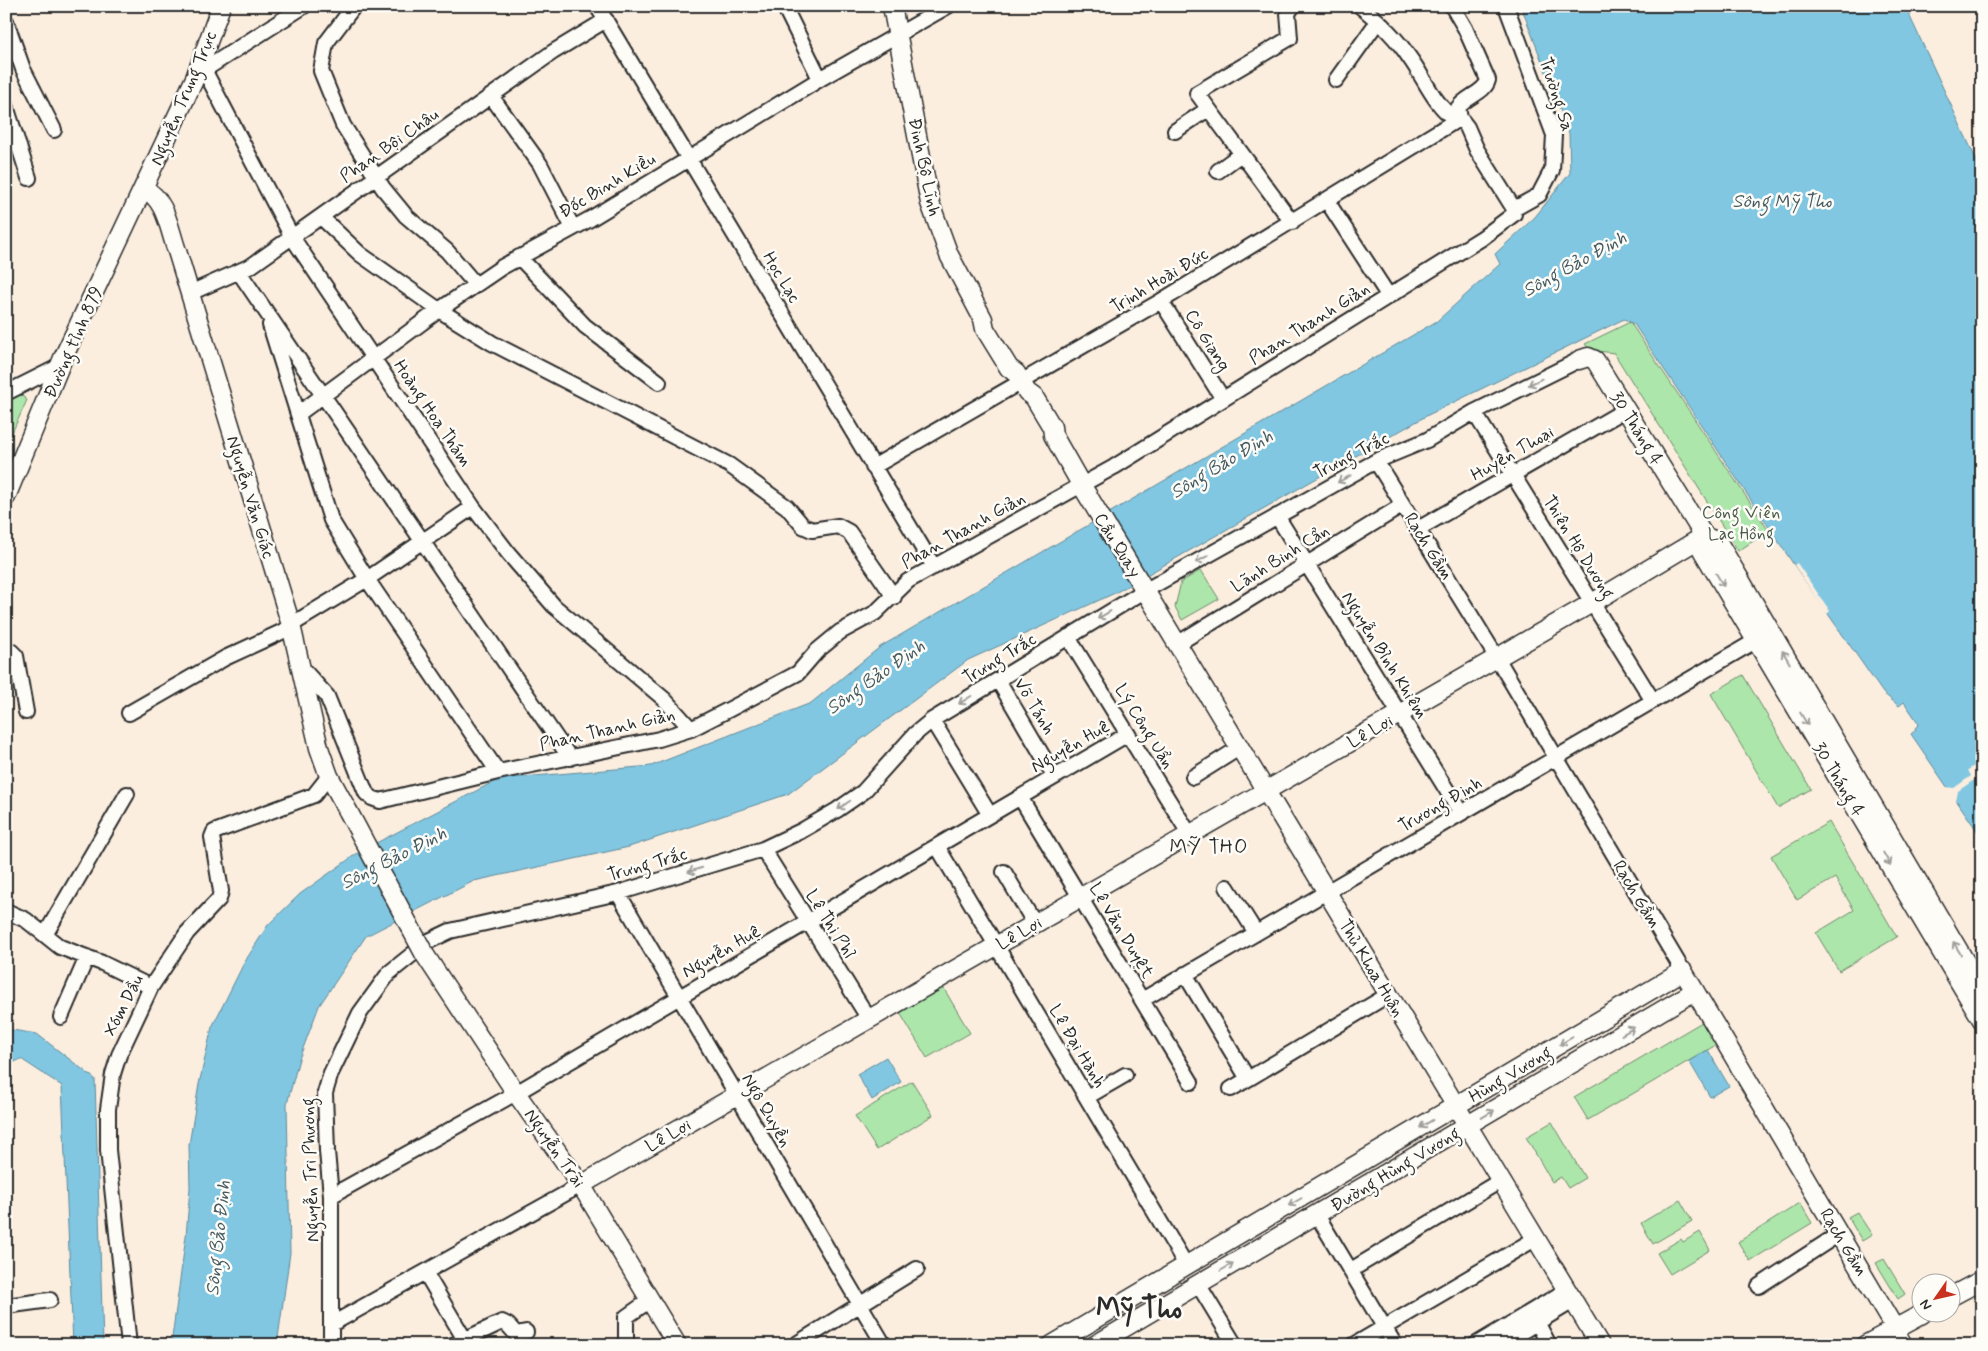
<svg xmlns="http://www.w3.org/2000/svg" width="1988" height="1351" font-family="Mynerve,sans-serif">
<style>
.green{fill:#ace6aa;stroke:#6c886a}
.water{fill:#81c7e2;stroke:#5f8999}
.pier{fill:#fceedf}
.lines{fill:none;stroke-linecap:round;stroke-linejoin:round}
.minor-casing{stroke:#2b2b2b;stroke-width:18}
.major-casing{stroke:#2b2b2b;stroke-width:21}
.minor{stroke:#fdfcf7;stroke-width:14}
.major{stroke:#fdfcf7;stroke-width:18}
.major-bridge-casing{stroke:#2b2b2b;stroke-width:21;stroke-linecap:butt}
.major-bridge{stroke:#fdfcf7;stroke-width:18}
.oneway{stroke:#9e9e9b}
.labels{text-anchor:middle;stroke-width:5;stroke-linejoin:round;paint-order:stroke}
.street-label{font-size:18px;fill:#2b2b2b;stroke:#fdfcf7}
.park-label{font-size:18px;fill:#4b5a4b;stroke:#fdfcf7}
.water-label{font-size:19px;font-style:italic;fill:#455a62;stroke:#fdfcf7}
.quarter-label{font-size:20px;letter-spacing:1px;fill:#2b2b2b;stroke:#fdfcf7}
.town-label{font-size:28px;font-weight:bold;fill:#2b2b2b;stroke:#fdfcf7}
</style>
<rect width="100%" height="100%" fill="#fceedf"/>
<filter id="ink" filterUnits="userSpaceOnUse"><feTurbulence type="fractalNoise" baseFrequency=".02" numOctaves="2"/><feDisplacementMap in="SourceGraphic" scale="10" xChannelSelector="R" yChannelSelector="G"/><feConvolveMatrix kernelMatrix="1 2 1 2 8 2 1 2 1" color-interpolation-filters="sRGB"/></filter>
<g filter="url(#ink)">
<path class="green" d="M 1630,322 L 1769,531 L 1738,551 L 1614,353 L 1590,350 L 1585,344 Z
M 20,394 L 27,400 L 6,446 L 6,401 Z
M 1201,570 L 1219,599 L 1182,620 L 1175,607 L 1181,582 Z
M 1743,675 L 1811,789 L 1778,808 L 1711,694 Z
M 1829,822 L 1897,937 L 1839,971 L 1816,933 L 1854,910 L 1835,878 L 1797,900 L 1771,856 Z
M 943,987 L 970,1033 L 927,1058 L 900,1013 Z
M 1702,1022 L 1716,1045 L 1588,1120 L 1574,1097 Z
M 912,1081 L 933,1115 L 877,1150 L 855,1116 Z
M 1552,1122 L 1585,1178 L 1568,1188 L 1561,1177 L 1552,1182 L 1526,1137 Z
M 1680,1200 L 1692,1221 L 1653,1244 L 1641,1223 Z
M 1800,1203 L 1812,1223 L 1750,1261 L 1738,1242 Z
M 1857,1212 L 1872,1235 L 1862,1241 L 1848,1217 Z
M 1700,1232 L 1710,1250 L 1670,1274 L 1657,1253 L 1681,1239 L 1683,1242 Z
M 1884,1259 L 1905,1294 L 1898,1299 L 1876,1263 Z"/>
<path class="water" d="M 1521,6 L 1905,6 L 1982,172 L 1982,838 L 1911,734 L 1916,730 L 1915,728 L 1919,724 L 1904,702 L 1899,706 L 1883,693 L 1794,565 L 1634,324 L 1624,319 L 1428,415 L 1115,593 L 968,660 L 788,794 L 629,847 L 474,881 L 366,936 L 319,1006 L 299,1059 L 287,1104 L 290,1253 L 277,1345 L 171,1345 L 186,1236 L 190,1188 L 189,1145 L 199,1084 L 212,1027 L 244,963 L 268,925 L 300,894 L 359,852 L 499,779 L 651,766 L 811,703 L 880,647 L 1437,321 L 1500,264 L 1495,254 L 1535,217 L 1570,173 L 1569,133 Z
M 6,1029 L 37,1034 L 95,1079 L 103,1345 L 73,1345 L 62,1086 L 21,1059 L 6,1066 Z
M 1708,1050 L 1729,1086 L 1710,1097 L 1689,1061 Z
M 886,1057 L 901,1082 L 872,1100 L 857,1074 Z"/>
<path class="pier" d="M 1797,563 L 1830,611 L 1827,614 L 1794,565 Z
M 1974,766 L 1982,779 L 1982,785 L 1980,786 L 1974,780 L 1958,791 L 1956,802 L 1945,787 L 1954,788 L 1971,776 L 1968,770 Z"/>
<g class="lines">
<g class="minor-casing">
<path id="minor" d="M 354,6 L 326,43 L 321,71 L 343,125 L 383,188 L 406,216 L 447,251 L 475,284
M 597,6 L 934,567
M 784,6 L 820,79
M 1360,6 C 1379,21 1396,37 1409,57 C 1424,77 1434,105 1455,119
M 1452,6 L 1465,28 L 1488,80 C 1485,93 1466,96 1458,108 L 1460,118 L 1467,127 L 1477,150 L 1514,209
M 1506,6 L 1554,135 L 1552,170 L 1539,195 L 1514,209
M 6,21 L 23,69 L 54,130
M 201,64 L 292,237 L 473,507 L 509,554 L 554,606 L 664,699 L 691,729
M 204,70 L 304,6
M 1336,80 L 1378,21
M 491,96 L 540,164 L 573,228
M 6,106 L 29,178
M 1175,131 L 1208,109
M 1218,171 L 1241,154
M 1327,201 L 1388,295
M 321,217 L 360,254 L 439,310 L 492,343 L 729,465 L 787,507 L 803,526 L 812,530 L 838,526 L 849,532 L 894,597
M 1292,222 L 1197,93 L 1290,38 L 1288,13 L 1293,6
M 519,257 L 585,326 L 659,382
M 239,272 L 570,758
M 190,293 L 251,266 L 553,52 L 606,20
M 1161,301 L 1223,399
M 270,325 L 331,520 L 367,579 L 498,772
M 6,393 L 60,366
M 1474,412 L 1653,701
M 298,414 L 439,310 L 502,267 L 590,219 L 820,79 L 948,6
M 1376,461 L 1497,658 L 1683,971
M 873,467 L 1161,301 L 1460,118
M 1277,516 L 1461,813
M 1418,529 L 1625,410
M 291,625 L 367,579 L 473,507
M 1068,637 L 1190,835
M 1177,644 L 1403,505
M 6,651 L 11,651 L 16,656 L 26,712
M 299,665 L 327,696 L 366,793 L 372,798 L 380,801 L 498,772 L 659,739 L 691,729 L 730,709 L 798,673 L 817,651 L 840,632 L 875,613 L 908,581 L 1114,467 L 1482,238 L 1514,214 L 1514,209
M 998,680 L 1055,777
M 129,713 L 225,658 L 290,628
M 932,720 L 990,815
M 1193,777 L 1239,748
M 127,794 L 45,935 L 60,947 L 102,963 L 151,987
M 1020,797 L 1191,1082
M 937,846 L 1186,1265
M 763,849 L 869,1019
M 1004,872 L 1035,924
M 1227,887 L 1256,933
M 618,893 L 884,1345
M 6,911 L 26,920 L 45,935
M 1185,974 L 1248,1079 L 1388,995
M 1142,1000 L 1757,640
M 61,1017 L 87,957
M 1231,1089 L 1248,1079
M 1087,1097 L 1125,1075
M 331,1196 L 516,1093 L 1128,734
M 1317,1215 L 1395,1345
M 1351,1270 L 1500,1181
M 425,1272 L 468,1345
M 1198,1284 L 1235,1345
M 1759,1286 L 1839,1234
M 6,1306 L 50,1300
M 1537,1322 L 1549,1345
M 332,1324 L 581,1185
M 1895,1329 L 1905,1345
M 129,1345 L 108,1150 L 108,1109 L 113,1074 L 119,1055 L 151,987 L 187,933 L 219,899 L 221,891 L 212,837 L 214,832 L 314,795 L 329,776
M 331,1345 L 331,1196 L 327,1151 L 325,1093 L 331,1073 L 360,1013 L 389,973 L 429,941 L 450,931 L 618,893 L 763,849 L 801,831 L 837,810 L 863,792 L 915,734 L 932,720 L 1146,590 L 1376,461 L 1427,440 L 1474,412 L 1579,360
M 453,1345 L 502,1322 L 508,1325 L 516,1334 L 526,1332
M 626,1345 L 626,1317 L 650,1300
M 795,1345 L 917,1269
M 1354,1345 L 1535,1239
M 1475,1345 L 1567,1290
M 1500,1345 L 1573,1301"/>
</g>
<g class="major-casing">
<path id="major" d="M 892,6 L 930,203 L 949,255 L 983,319 L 985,329 L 1009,368 L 1016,373 L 1027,392 L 1034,397 L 1052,427 L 1053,435 L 1082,486 L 1600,1345
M 144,189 C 166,199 169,229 177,251 L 291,625 L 319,748 L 329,776 L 348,811
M 1579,360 L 1588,357 L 1595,360 L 1704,536 L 1718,542 L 1982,990
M 6,497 L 63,358 L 195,78 L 221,6
M 1704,536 L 1702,550 L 1982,1020
M 425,955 L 516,1093 L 581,1185 L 677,1345
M 581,1185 L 1592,603 L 1704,536
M 1950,1297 L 1982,1280
M 1052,1345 L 1683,971 L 1895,1329
M 1095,1345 L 1695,991
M 1865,1345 L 1922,1314"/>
</g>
<use href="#minor" class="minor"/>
<use href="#major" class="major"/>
<g class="major-bridge-casing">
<path id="major-bridge" d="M 348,811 L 425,955"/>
</g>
<use href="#major-bridge" class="major-bridge"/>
</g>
<defs><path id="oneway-shaft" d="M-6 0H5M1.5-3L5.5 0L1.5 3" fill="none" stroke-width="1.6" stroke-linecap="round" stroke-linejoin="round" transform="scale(1.25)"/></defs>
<g class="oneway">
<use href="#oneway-shaft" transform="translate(1535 382) rotate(154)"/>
<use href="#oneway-shaft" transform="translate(1344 479) rotate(151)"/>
<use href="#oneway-shaft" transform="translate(1202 559) rotate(151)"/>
<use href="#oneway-shaft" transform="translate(1720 580) rotate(59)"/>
<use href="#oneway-shaft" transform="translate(1104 615) rotate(149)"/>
<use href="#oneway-shaft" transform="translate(1786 657) rotate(-120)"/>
<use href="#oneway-shaft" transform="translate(965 700) rotate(148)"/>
<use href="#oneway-shaft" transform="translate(1804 719) rotate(59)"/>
<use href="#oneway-shaft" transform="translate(844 805) rotate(145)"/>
<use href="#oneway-shaft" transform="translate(1887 859) rotate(60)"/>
<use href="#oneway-shaft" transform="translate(695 870) rotate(163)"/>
<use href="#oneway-shaft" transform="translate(1957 948) rotate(-121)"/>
<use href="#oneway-shaft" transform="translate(1628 1031) rotate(-31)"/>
<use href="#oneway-shaft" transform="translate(1566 1041) rotate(149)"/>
<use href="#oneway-shaft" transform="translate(1488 1114) rotate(-31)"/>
<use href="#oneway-shaft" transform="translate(1426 1124) rotate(149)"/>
<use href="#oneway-shaft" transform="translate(1295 1202) rotate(150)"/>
<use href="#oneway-shaft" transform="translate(1227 1267) rotate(-30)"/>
</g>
</g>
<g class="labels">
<g class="street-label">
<text transform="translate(1557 94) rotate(72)" y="6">Trường Sa</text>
<text transform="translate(183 98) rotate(-67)" y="6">Nguyễn Trung Trực</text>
<text transform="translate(389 145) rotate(-35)" y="6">Phan Bội Châu</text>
<text transform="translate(925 167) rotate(78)" y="6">Đinh Bộ Lĩnh</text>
<text transform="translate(607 185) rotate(-31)" y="6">Đốc Binh Kiều</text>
<text transform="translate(782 277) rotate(59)" y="6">Học Lạc</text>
<text transform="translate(1159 280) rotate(-31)" y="6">Trịnh Hoài Đức</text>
<text transform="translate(1309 323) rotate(-32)" y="6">Phan Thanh Giản</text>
<text transform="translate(1208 340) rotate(58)" y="6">Cô Giang</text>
<text transform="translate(73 342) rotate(-66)" y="6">Đường tỉnh 879</text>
<text transform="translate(433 413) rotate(56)" y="6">Hoàng Hoa Thám</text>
<text transform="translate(1637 428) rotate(58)" y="6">30 Tháng 4</text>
<text transform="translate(1512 453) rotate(-30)" y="6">Huyện Thoại</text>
<text transform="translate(1351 455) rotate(-27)" y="6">Trưng Trắc</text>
<text transform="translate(251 497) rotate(73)" y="6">Nguyễn Văn Giác</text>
<text transform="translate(963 530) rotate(-29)" y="6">Phan Thanh Giản</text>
<text transform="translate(1118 545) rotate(58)" y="6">Cầu Quay</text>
<text transform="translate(1429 546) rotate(58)" y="6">Rạch Gầm</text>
<text transform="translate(1579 547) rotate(58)" y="6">Thiên Hộ Dương</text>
<text transform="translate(1280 558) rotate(-32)" y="6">Lãnh Binh Cẩn</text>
<text transform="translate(1385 655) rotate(58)" y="6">Nguyễn Bỉnh Khiêm</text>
<text transform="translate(999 658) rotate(-31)" y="6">Trưng Trắc</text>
<text transform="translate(1035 706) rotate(59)" y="6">Võ Tánh</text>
<text transform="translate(1145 726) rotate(58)" y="6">Lý Công Uẩn</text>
<text transform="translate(607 729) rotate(-13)" y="6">Phan Thanh Giản</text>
<text transform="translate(1370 731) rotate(-30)" y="6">Lê Lợi</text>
<text transform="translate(1070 746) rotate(-30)" y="6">Nguyễn Huệ</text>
<text transform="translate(1839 779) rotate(59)" y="6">30 Tháng 4</text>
<text transform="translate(1440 804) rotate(-30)" y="6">Trương Định</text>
<text transform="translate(647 864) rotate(-16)" y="6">Trưng Trắc</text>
<text transform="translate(1637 894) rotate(59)" y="6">Rạch Gầm</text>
<text transform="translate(831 924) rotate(58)" y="6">Lê Thị Phỉ</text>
<text transform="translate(1122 930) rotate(59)" y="6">Lê Văn Duyệt</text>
<text transform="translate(1019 933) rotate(-30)" y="6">Lê Lợi</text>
<text transform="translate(721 951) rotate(-30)" y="6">Nguyễn Huệ</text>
<text transform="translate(1372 968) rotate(59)" y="6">Thủ Khoa Huân</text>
<text transform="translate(123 1005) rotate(-63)" y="6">Xóm Dầu</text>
<text transform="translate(1078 1046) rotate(59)" y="6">Lê Đại Hành</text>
<text transform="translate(1510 1074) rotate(-31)" y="6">Hùng Vương</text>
<text transform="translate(767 1110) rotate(60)" y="6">Ngô Quyền</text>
<text transform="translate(668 1135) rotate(-30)" y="6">Lê Lợi</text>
<text transform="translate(555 1148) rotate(55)" y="6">Nguyễn Trãi</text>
<text transform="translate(1395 1169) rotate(-31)" y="6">Đường Hùng Vương</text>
<text transform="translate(310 1170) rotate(-92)" y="6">Nguyễn Tri Phương</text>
<text transform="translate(1844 1242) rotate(59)" y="6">Rạch Gầm</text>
</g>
<g class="park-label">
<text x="1741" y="518">Công Viên<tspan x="1741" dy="21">Lạc Hồng</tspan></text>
</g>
<g class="water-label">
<text x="1782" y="207">Sông Mỹ Tho</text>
<text transform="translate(1574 263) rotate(-29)" y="7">Sông Bảo Định</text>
<text transform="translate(1221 463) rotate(-31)" y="7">Sông Bảo Định</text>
<text transform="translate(875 676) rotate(-35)" y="7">Sông Bảo Định</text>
<text transform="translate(393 857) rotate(-27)" y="7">Sông Bảo Định</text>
<text transform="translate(217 1238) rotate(-84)" y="7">Sông Bảo Định</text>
</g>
<g class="quarter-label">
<text x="1209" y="853">MỸ THO</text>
</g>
<g class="town-label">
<text x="1139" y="1317">Mỹ Tho</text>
</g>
</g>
<rect width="1988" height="1351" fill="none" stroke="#fdfcf7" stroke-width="25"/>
<rect x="12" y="12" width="1963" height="1326" fill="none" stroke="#2b2b2b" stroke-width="2" filter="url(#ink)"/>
<g transform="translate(1936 1298) rotate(236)"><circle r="24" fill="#fdfcf7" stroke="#a9a8a5"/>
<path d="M0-4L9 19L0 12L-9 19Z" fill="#c8321e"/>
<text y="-8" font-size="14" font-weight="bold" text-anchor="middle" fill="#2b2b2b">N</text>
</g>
</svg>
